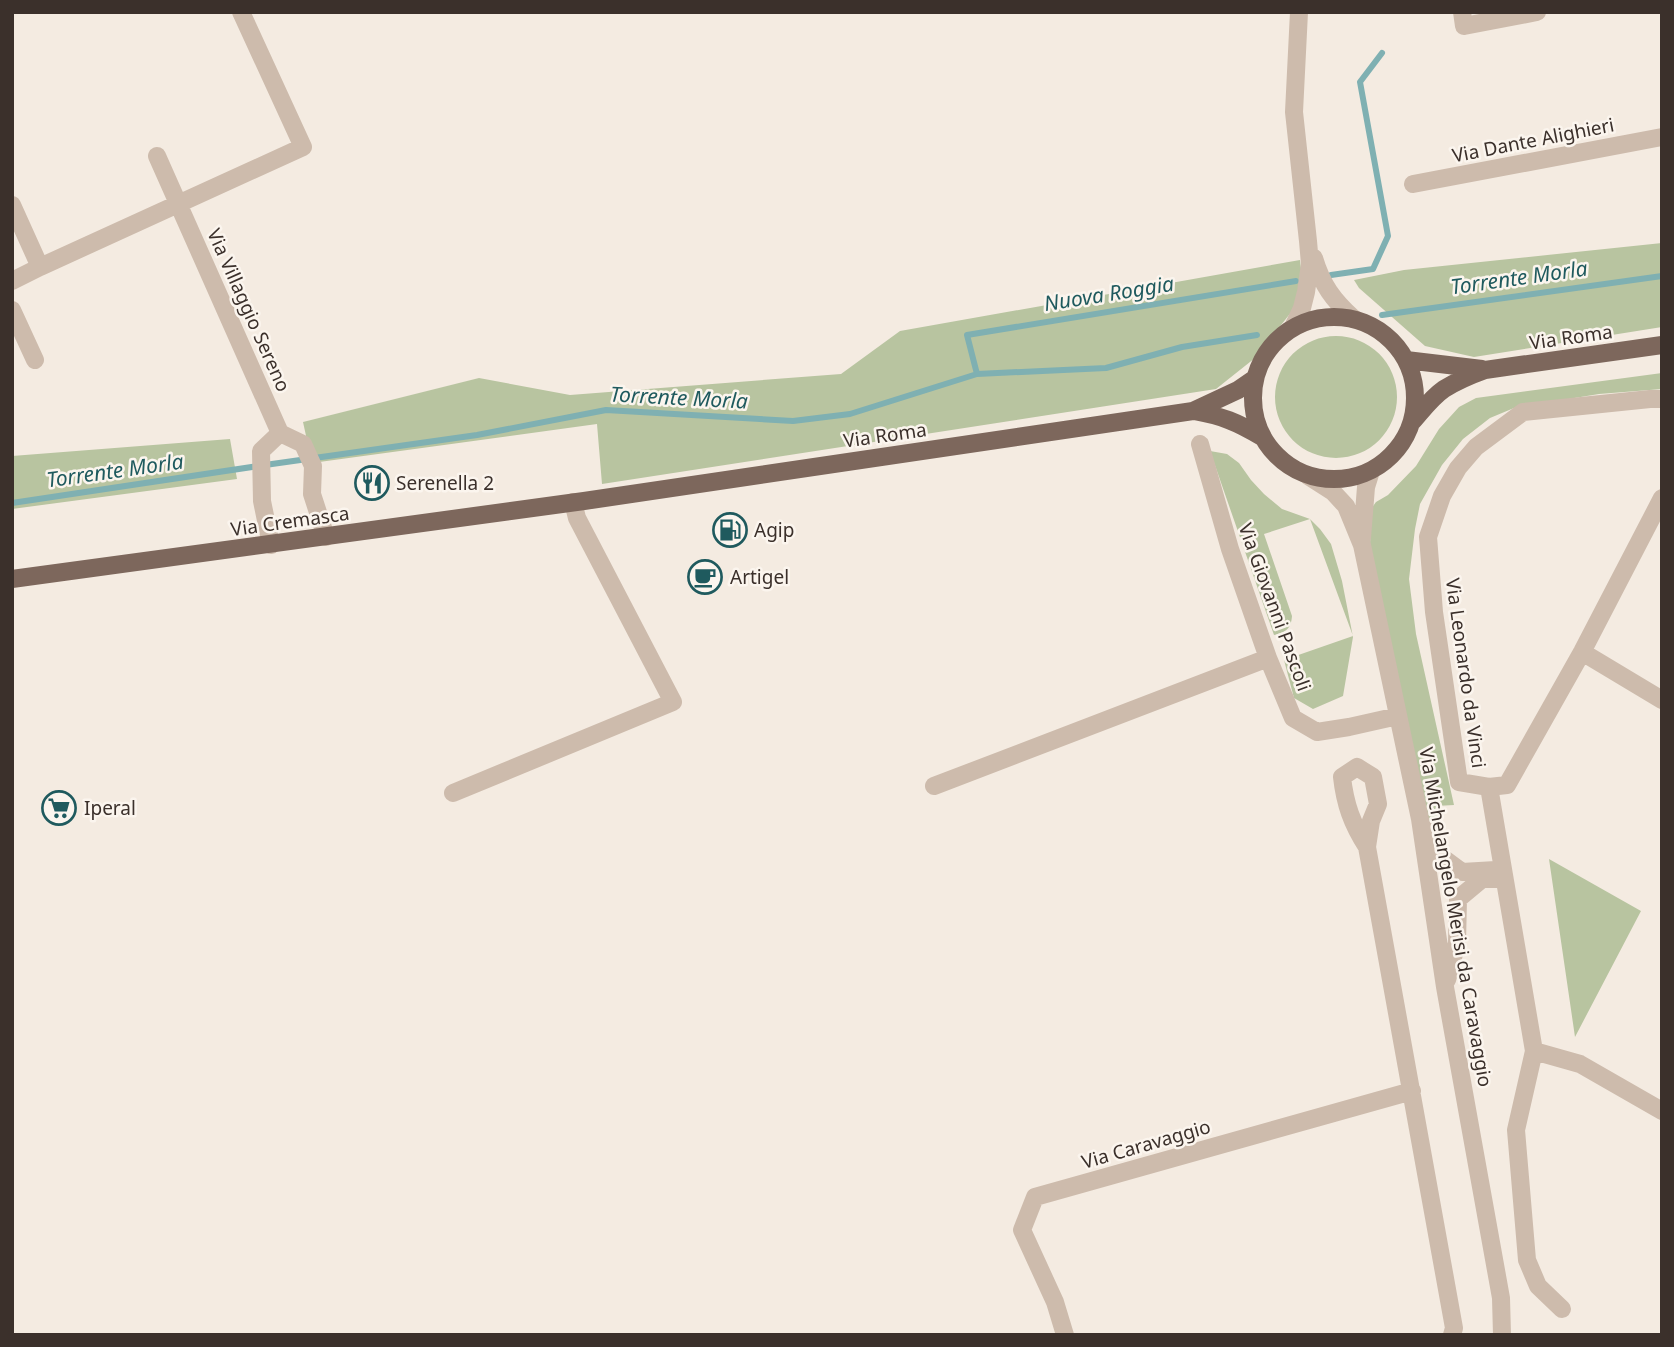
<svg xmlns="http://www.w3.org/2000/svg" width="1674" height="1347" font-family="'Noto Sans',sans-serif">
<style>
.green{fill:#b8c4a0}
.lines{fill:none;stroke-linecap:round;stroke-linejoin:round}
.stream{stroke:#7fb0b2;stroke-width:6}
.minor{stroke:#cdbbac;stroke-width:18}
.major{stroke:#7d675c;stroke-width:18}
.labels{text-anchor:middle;stroke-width:5;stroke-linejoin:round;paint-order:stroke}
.street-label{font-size:19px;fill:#3b302b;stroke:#fbf5ee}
.poi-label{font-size:19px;fill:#3b302b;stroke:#fbf5ee;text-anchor:start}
.water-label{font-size:21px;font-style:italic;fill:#1f5a5e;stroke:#fbf5ee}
</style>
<rect width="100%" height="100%" fill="#f4ebe1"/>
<path class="green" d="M 1662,243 L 1662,327 L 1474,357 L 1425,346 L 1359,288 L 1354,280 L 1404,270 Z
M 1300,260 L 1304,296 L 1255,358 L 1216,389 L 602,484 L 597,424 L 312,463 L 303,422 L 479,378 L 570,395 L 841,374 L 900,331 Z
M1275 397a61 61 0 1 1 122 0a61 61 0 1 1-122 0Z
M 1662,373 L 1662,389 L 1599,394 L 1514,408 L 1490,418 L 1463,439 L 1442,465 L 1420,504 L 1415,529 L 1409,579 L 1416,634 L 1454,805 L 1436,806 L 1442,843 L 1434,831 L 1425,811 L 1370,545 L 1371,509 L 1376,502 L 1388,495 L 1416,466 L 1439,429 L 1459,407 L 1476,398 Z
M 230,439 L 237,479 L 12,509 L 12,456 Z
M 1210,451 L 1227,454 L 1239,463 L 1251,480 L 1264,494 L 1282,509 L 1310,519 L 1320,529 L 1331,544 L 1342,581 L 1353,637 L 1343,696 L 1313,709 L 1294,698 L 1284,660 L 1353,636 L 1310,519 L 1264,534 L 1292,616 C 1291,629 1286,632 1274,635 Z
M 1549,859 L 1641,911 L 1575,1037 Z"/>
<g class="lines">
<path class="stream" d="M 1331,275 L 1373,269 L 1388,236 L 1360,82 L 1382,53
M 1382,315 L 1662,276
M 977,374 L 967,335 L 1296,281
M 12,503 L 265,465 L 477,435 L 606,410 L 793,421 L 850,414 L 977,374 L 1106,368 L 1182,347 L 1257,335"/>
<path class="minor" d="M 1462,12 L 1464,26 L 1537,12
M 157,156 L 280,433
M 1413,184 L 1662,137
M 12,205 L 40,267
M 1314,258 C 1322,285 1333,300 1354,319
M 12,281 L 40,267 L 303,147 L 241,12
M 12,310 L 35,360
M 1293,327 L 1302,308 L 1306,292 L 1310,264 L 1308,241 L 1294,112 L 1299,12
M 1662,399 L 1650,399 L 1523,412 L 1476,447 L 1458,468 L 1442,496 L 1428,537 L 1434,612 L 1459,782 L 1489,787 L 1507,785 L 1582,652 L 1662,498
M 1200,444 L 1230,549 L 1268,658 L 1293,718 L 1317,732 L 1349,727 L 1398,716
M 1308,476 L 1333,492 L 1346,506 L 1362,545 L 1420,819 L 1445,987 L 1501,1298 L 1502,1335
M 1362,538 L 1366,487 L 1371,471
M 271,545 L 262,501 L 261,451 L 280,433 L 303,444 L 313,466 L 312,494 L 326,537
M 1582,652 L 1662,700
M 934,786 L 1268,658
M 1489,787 L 1534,1051 L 1516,1130 L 1527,1260 L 1538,1286 L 1562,1309
M 453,793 L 673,702 L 577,518 L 573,502
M 1426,829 L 1439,855 L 1462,872 L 1496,870
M 1367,847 L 1371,821 L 1378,804 L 1373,777 L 1357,767 L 1342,777 C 1345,804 1352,824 1367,847 L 1454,1328 L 1452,1335
M 1447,980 L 1457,943 L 1458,899 L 1482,879 L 1504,879
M 1534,1051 L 1580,1064 L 1662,1111
M 1065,1335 L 1055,1302 L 1022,1230 L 1035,1197 L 1412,1091"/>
<path class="major" d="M1253 398a81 81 0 1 1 162 0a81 81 0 1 1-162 0Z
M 1406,360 L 1482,369
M 1194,411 C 1222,416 1237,422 1262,437
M 1412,422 C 1422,411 1431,398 1444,389 C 1457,381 1471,375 1485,370 L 1662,345
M 12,579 L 584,501 L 1193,411 L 1238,390 L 1254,379"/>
</g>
<defs>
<g id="restaurant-ring" transform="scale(1.75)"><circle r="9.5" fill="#fbf5ee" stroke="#1f5a5e" stroke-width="1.5"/><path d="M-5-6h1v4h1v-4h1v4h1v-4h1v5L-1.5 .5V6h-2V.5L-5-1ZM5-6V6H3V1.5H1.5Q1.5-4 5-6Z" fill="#1f5a5e"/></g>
<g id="fuel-ring" transform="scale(1.75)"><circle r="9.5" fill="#fbf5ee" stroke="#1f5a5e" stroke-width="1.5"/><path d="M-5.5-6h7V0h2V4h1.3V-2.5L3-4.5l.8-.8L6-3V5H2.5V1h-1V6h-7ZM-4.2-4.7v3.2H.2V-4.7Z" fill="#1f5a5e"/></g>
<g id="cafe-ring" transform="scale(1.75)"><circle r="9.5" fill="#fbf5ee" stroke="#1f5a5e" stroke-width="1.5"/><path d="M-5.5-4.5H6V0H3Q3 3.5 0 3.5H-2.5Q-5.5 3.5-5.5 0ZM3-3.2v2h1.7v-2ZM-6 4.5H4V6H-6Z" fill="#1f5a5e"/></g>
<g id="supermarket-ring" transform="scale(1.75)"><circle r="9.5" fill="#fbf5ee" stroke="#1f5a5e" stroke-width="1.5"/><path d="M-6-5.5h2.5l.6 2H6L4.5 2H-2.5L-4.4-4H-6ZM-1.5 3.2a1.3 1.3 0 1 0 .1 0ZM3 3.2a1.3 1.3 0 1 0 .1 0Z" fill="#1f5a5e"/></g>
</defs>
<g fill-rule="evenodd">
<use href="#restaurant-ring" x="372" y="483"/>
<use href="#fuel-ring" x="730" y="530"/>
<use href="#cafe-ring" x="705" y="577"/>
<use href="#supermarket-ring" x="59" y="808"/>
</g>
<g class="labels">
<g class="street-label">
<text transform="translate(1533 140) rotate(-11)" y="7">Via Dante Alighieri</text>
<text transform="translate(249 310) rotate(66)" y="7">Via Villaggio Sereno</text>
<text transform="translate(1571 337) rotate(-8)" y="7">Via Roma</text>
<text transform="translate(885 435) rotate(-8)" y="7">Via Roma</text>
<text transform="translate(290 521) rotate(-8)" y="7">Via Cremasca</text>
<text transform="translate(1275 607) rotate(70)" y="7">Via Giovanni Pascoli</text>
<text transform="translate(1466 673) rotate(82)" y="7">Via Leonardo da Vinci</text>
<text transform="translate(1456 917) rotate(80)" y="7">Via Michelangelo Merisi da Caravaggio</text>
<text transform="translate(1146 1144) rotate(-16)" y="7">Via Caravaggio</text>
</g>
<g class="poi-label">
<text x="396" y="490">Serenella 2</text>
<text x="754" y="537">Agip</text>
<text x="730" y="584">Artigel</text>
<text x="84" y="815">Iperal</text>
</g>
<g class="water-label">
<text transform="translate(1519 278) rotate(-8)" y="7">Torrente Morla</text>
<text transform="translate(1109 294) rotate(-9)" y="7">Nuova Roggia</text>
<text transform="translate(679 398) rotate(3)" y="7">Torrente Morla</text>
<text transform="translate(115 471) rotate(-8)" y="7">Torrente Morla</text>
</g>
</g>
<rect width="1674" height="1347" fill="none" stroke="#3b302b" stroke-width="28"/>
</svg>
